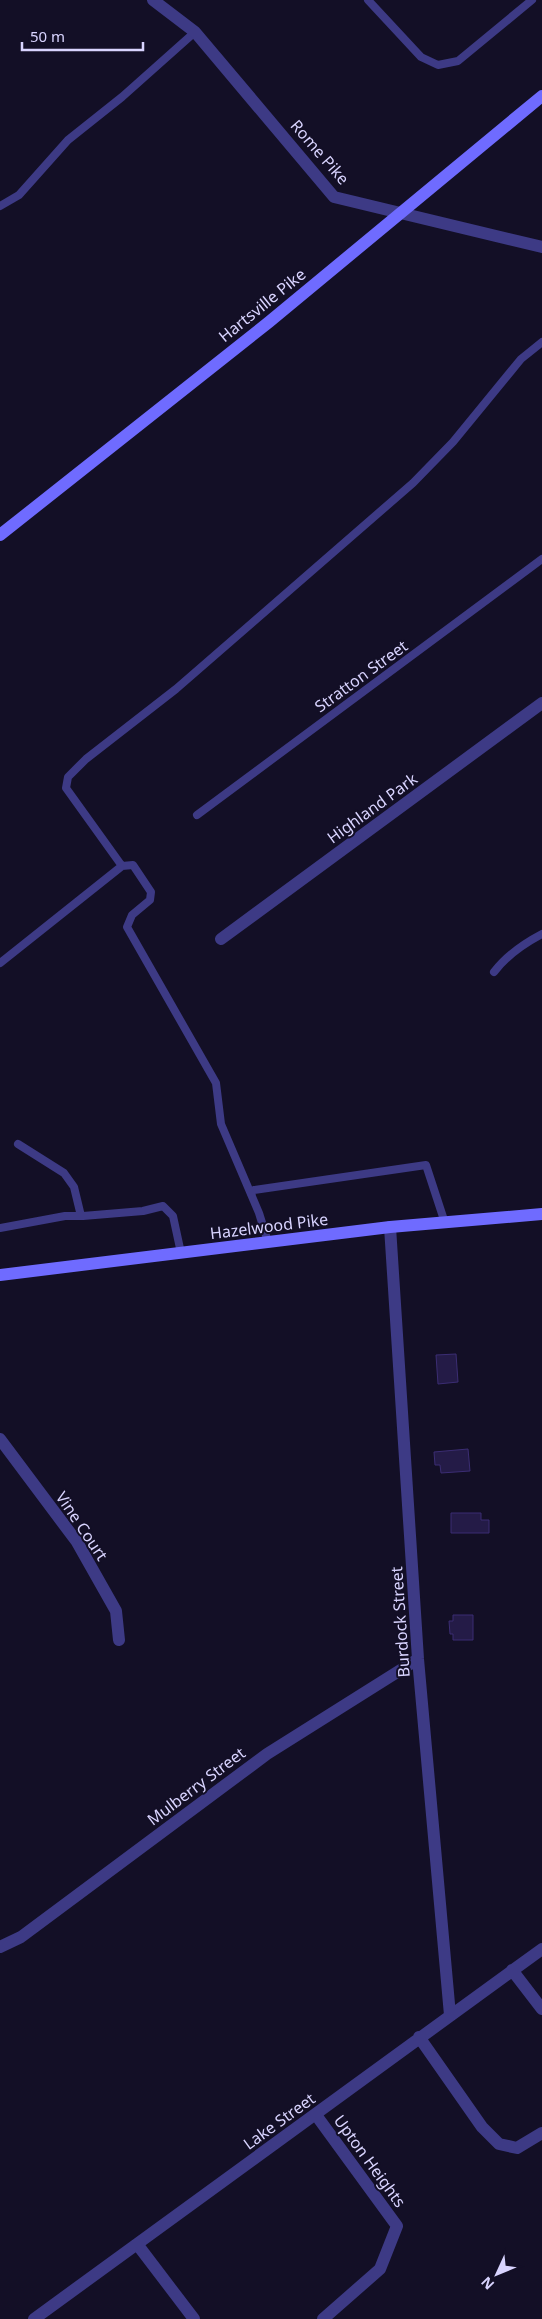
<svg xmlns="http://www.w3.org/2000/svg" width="542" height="2319" font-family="'Noto Sans',sans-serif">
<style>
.building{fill:#241b47;stroke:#3b2d73}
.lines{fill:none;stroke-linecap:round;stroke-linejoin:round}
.lane{stroke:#3d3a85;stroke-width:8}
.street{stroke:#3d3a85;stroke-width:12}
.secondary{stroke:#6f6bff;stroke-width:12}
.labels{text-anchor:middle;stroke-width:4;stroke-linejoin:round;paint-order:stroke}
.street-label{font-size:16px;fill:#d9d4ff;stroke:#130f26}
</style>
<rect width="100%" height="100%" fill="#130f26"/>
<path class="building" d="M 456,1354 L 458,1382 L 438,1384 L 436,1355 Z
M 468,1449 L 470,1471 L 441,1473 L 440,1465 L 435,1465 L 434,1452 Z
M 451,1513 L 481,1513 L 481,1520 L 489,1520 L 489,1533 L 451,1533 Z
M 453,1615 L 473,1615 L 473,1640 L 453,1640 L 453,1634 L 450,1634 L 449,1621 L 453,1621 Z"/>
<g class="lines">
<path class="lane" d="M 368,0 L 421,57 L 438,65 L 458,61 L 532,0
M 0,206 L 19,195 L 68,140 L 122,97 L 195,32
M 197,815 L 542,559
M 122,866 L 66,788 L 68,777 L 86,759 L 176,689 L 413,483 L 453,442 L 521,359 L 542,342
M 0,963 L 122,866 L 133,865 L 151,892 L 150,900 L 132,915 L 127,927 L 216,1083 L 221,1124 L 259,1213 L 268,1242
M 494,972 C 507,955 523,944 542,934
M 18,1144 L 64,1173 L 74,1187 L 81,1216
M 251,1194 L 254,1190 L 426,1165 L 445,1223
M 0,1228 L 65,1216 L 83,1216 L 143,1211 L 163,1206 L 173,1216 L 181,1253"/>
<path class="street" d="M 153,0 L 195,32 L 334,197 L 542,247
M 221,939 L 542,703
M 390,1227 L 418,1659 L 450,2015
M 0,1439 L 77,1542 L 116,1611 L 119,1640
M 0,1947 L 21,1937 L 267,1754 L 418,1659
M 512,1970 L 542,2009
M 419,2037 L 482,2127 L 499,2144 L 517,2148 L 542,2133
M 316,2115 L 397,2226 L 380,2269 L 323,2319
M 137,2244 L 194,2319
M 34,2319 L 542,1949"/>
<path class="secondary" d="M 0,535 L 269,322 L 542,96
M 0,1275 L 390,1227 L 542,1214"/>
</g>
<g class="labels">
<g class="street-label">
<text transform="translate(320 152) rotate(49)" y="6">Rome Pike</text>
<text transform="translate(262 305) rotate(-39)" y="6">Hartsville Pike</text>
<text transform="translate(361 676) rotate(-36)" y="6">Stratton Street</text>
<text transform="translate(372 808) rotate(-36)" y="6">Highland Park</text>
<text transform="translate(269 1226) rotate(-7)" y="6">Hazelwood Pike</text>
<text transform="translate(82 1526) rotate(56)" y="6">Vine Court</text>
<text transform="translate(400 1622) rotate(-94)" y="6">Burdock Street</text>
<text transform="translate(196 1786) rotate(-37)" y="6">Mulberry Street</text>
<text transform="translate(279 2121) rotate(-36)" y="6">Lake Street</text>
<text transform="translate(370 2161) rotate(54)" y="6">Upton Heights</text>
</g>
</g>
<g transform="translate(497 2274) rotate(226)" stroke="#130f26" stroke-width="4" paint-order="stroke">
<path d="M0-4L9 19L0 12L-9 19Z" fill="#d9d4ff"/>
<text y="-8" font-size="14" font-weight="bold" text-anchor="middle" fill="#d9d4ff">N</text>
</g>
<path d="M22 42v8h121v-8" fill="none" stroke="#d9d4ff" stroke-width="2.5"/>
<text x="30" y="42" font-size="15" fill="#d9d4ff" stroke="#130f26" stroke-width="4" paint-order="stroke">50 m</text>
</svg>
